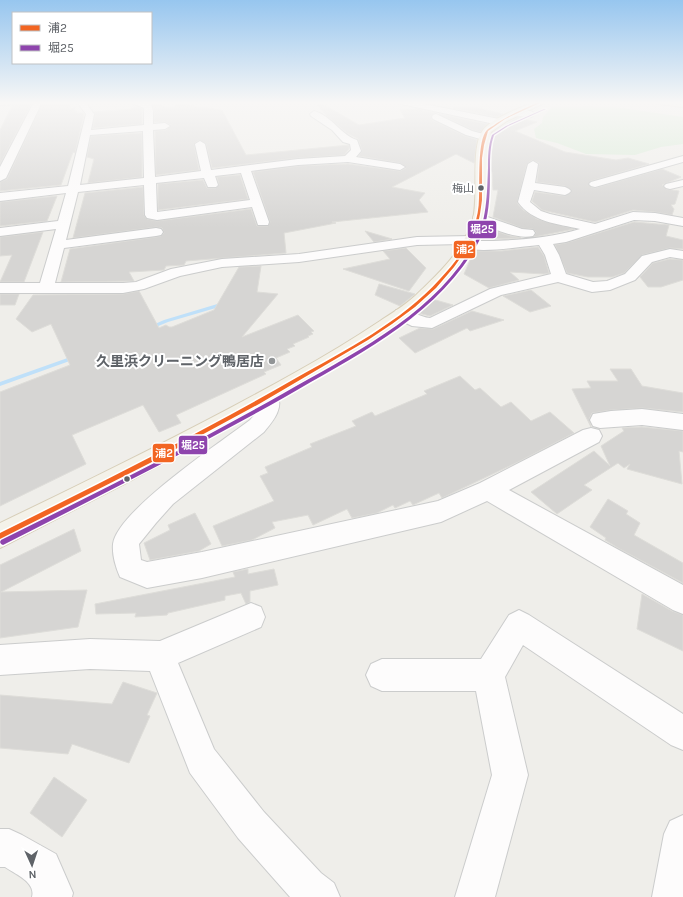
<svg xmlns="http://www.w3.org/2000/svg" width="683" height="897" font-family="Karla,'Noto Sans JP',sans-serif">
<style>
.green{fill:#d8ebd6}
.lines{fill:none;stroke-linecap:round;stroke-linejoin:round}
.stream{fill:#bfe0f9;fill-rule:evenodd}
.building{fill:#d6d5d3;stroke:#deddd9}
.minor-casing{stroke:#cbcccc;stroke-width:2}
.major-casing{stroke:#d7ceb8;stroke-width:2}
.minor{fill:#fdfcfc;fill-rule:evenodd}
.major{fill:#f4f2e9;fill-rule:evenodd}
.bus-1-casing{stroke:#fff;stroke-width:3}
.bus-2-casing{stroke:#fff;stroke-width:3}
.bus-1{fill:#f26522;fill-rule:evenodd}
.bus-2{fill:#8e44ad;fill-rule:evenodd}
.bus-dot{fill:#5f6368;stroke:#fff;stroke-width:1.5}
.poi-dot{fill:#919496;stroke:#fff;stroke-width:1.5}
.labels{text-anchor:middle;stroke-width:4;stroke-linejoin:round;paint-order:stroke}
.far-bus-label{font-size:11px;fill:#5f6368;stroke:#fff;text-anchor:end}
.poi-label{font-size:14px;font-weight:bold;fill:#5f6368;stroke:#fff;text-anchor:end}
.line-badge{stroke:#fff;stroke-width:1.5}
.badge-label{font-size:11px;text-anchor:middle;font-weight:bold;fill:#fff}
</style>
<rect width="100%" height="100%" fill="#efeeea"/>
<path class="green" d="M 589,106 L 622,108 L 683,117 L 683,144 L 661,147 L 635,155 L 586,154 L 557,143 L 536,138 L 534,129 L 542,123 L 543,117 L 552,107 Z"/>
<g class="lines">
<path class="stream" d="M 224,302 L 226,303 L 226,305 L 168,322 L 151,329 L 147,329 L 146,328 L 164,320 Z
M 76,355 L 79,357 L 78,358 L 0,386 L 0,382 Z"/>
</g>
<path class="building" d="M 43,102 L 72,102 L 70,109 L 75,108 L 74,111 L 77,111 L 76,113 L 83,113 L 84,114 L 75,153 L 73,152 L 61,185 L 0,191 L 0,182 L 7,179 Z
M 319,102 L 359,125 L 405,118 L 400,110 L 418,109 L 435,113 L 431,116 L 432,120 L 465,136 L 477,140 L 474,163 L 456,154 L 392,187 L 425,193 L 419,200 L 428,212 L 332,222 L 336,223 L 284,233 L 286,253 L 186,261 L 184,265 L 166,266 L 164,270 L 129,272 L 134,281 L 61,282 L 70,249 L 156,237 L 161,236 L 164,233 L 162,228 L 156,227 L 73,238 L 85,193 L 143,187 L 144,215 L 147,219 L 157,221 L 251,209 L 257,226 L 268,226 L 270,222 L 253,172 L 298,166 L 348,164 L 400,171 L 406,168 L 400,163 L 359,156 L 362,150 L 358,139 L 347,133 L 327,116 L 317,105 Z
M 32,103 L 0,164 L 0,130 L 12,106 Z
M 152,103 L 171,108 L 178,104 L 222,110 L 246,155 L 349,145 L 349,149 L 344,155 L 298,158 L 212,168 L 206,144 L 199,140 L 194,144 L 199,170 L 156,175 L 155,131 L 166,130 L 171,125 L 165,122 L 154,122 L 154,111 Z
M 137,107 L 142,109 L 142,124 L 93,128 L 95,114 L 94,112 L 131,109 Z
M 453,108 L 478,108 L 503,114 L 497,117 Z
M 439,114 L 487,124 L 480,132 L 473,130 Z
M 517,118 L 537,122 L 515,131 L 565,152 L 616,160 L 628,158 L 649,164 L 591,181 L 588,184 L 591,187 L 595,188 L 662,169 L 681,177 L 662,185 L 666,189 L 679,191 L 675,204 L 671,205 L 674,209 L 672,215 L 655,212 L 633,210 L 595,222 L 542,210 L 532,201 L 535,192 L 565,196 L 572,191 L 565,186 L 537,182 L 539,163 L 532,160 L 527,164 L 517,203 L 523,210 L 537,219 L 574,229 L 534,237 L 536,232 L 533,229 L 522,228 L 493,217 L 498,190 L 493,190 L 492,172 L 489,171 L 490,147 L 492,133 Z
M 142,133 L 142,177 L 88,183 L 94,159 L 87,157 L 91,136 Z
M 240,175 L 248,199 L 158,210 L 158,184 L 203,180 L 207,188 L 216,188 L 219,185 L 217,177 Z
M 57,196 L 47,221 L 0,226 L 0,202 Z
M 634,222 L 669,225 L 666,236 L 683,240 L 683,249 L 670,248 L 642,255 L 624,273 L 612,277 L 588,277 L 567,273 L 555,245 L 566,243 Z
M 487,228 L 510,236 L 521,238 L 482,239 Z
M 365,231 L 392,239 L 374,242 Z
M 43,232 L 24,282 L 0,282 L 12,255 L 0,256 L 0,237 Z
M 538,247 L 544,256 L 549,273 L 544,274 L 510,272 L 519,280 L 489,288 L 464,274 L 474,251 L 501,251 Z
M 406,248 L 426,268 L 409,291 L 343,269 L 390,259 L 383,251 Z
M 670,259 L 683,260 L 683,280 L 661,287 L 648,287 L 640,277 L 653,263 Z
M 261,266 L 257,292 L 278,294 L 242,337 L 298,315 L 314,331 L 311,332 L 313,334 L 308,336 L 309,337 L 293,344 L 295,346 L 287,349 L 290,352 L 276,358 L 281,365 L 264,372 L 266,374 L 176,415 L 181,423 L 159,432 L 143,405 L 72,435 L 86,464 L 0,506 L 0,392 L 70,365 L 51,324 L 32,332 L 16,319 L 33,295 L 123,294 L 139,291 L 159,328 L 166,325 L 169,327 L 172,327 L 214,310 L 239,267 Z
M 379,284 L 415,294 L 400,306 L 375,295 Z
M 531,290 L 551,306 L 530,312 L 503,296 Z
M 0,294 L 19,294 L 15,305 L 0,305 Z
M 432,299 L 453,305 L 430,316 L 418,313 Z
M 472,311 L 504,320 L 470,331 L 467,328 L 415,353 L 399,338 L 420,328 L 433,329 Z
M 610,369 L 631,369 L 642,386 L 683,393 L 683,412 L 642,408 L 611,410 L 592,413 L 589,419 L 591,427 L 572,389 L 591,388 L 587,381 L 618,381 Z
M 460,376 L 475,390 L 480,388 L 501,407 L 511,402 L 531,421 L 550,412 L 574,433 L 518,462 L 442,498 L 439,493 L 415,504 L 413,505 L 410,501 L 395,508 L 393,505 L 377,513 L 352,518 L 347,509 L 313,525 L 308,515 L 272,522 L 275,528 L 252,540 L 222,546 L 213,526 L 274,501 L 260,476 L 268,473 L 265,467 L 312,447 L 310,444 L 356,426 L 352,421 L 372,412 L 375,416 L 427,394 L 424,391 Z
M 642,427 L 683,431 L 683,452 L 679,451 L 682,484 L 627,469 L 630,464 L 624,468 L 618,463 L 584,485 L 592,490 L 557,514 L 531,492 L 594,451 L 610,466 L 601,446 L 624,431 L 622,428 Z
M 608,499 L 628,511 L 626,514 L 640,523 L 634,535 L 683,563 L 683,583 L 618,548 L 605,540 L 606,538 L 590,527 Z
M 195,513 L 211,544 L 199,551 L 150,560 L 144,543 L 170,530 L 168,525 Z
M 74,529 L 81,551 L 1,592 L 87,590 L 78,627 L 0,638 L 0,565 Z
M 248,569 L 248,574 L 274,569 L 278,585 L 250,591 L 250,602 L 246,604 L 241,593 L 225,596 L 225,600 L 168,613 L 167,615 L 135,617 L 136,613 L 96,614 L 95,604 L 235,577 L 233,572 Z
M 642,594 L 672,611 L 683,615 L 683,651 L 637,629 Z
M 123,682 L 157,693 L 147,715 L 150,716 L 129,763 L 72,744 L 68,754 L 0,748 L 0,695 L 112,704 Z
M 54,777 L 87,800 L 62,837 L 30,813 Z"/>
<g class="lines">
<g class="minor-casing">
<path id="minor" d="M 0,102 L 20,102 L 16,104 L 0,105 Z
M 34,102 L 42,102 L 6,178 L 0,181 L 0,167 Z
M 77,102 L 85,102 L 94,114 L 91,130 L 144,125 L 144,108 L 128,102 L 143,102 L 151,104 L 153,111 L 153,124 L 165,123 L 170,126 L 165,129 L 153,130 L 155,177 L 201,171 L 195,144 L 200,141 L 205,144 L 211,170 L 298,159 L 345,156 L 351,150 L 350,144 L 343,142 L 332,130 L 311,116 L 310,114 L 314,111 C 332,116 342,136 357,140 L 361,151 L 356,157 L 400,164 L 405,167 L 400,170 L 348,162 L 298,165 L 251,171 L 269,222 L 268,225 L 258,225 L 252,207 L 157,220 L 147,218 L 145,215 L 144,185 L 78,192 L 66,240 L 156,228 L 161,229 L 163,232 L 161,235 L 156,236 L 64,248 L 55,283 L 123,283 L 136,282 L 171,269 L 222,259 L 299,254 L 417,237 L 471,236 L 476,237 L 477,241 C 511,241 547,239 580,229 C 558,224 532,222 518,202 L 528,164 L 533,161 L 538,164 L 535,183 L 565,187 L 569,189 L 571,191 L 569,193 L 565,195 L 534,190 L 530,202 L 541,211 L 550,214 L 595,224 L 633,212 L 655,213 L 683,218 L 683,226 L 655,221 L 634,220 L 566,242 L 553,244 L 559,255 L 566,274 L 593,282 L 607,281 L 625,274 L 642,256 L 670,249 L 683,251 L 683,259 L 670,257 L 652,262 L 635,280 L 610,290 L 592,292 L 558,282 L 501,295 L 432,328 L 412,326 L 396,318 L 394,314 L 396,310 C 408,307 418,317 430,318 L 490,289 L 551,274 L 545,255 L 539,245 C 517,247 485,253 463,248 L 462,244 L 417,245 L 299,262 L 222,267 L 180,276 L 144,289 L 123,293 L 0,293 L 0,283 L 40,283 L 56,229 L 0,236 L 0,228 L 58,221 L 66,193 L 0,201 L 0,193 L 68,186 L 86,114 ZM 143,131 L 144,178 L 80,185 L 90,135 ZM 241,173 L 250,200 L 157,212 L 156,183 L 204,178 L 208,187 L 216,187 L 218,185 L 215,176 Z
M 397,102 L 414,102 L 499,119 L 503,122 L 499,125 L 401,104 Z
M 516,111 L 531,111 L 535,114 L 531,117 L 513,116 L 512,114 L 513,112 Z
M 436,114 L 472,131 L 487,135 L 489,137 L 484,140 L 466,135 L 433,119 L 432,117 L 433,115 Z
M 683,156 L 683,162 L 595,187 L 591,186 L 589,184 L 591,182 Z
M 683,180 L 683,186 L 670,189 L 666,188 L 664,186 L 666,184 Z
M 479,214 L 522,229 L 533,230 L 535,233 L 533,236 C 514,240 492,227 474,221 L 473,218 L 474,215 Z
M 269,390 L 276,392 C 285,407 274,420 264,432 L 173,504 L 156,523 L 139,544 L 141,560 L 147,562 L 202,552 L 438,501 L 480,483 L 583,430 L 591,428 L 599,430 L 602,436 L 599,442 L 509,490 L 683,585 L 683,614 L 673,610 L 487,501 L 441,522 L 202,578 L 147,588 L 120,577 C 116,568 112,555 113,544 C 117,511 221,442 250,420 L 258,411 L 259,397 L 262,392 Z
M 642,409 L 683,414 L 683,430 L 642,425 L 600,428 L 593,426 L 590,420 L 593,414 L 611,411 Z
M 251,603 L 261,607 L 265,617 L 261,627 L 178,663 L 214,749 L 264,812 L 321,873 L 334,883 L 340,897 L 290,897 L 238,838 L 190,773 L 150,671 L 90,669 L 0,675 L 0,645 L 90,639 L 160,641 Z
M 519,610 L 529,615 L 683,714 L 683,750 L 671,745 L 523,645 L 505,677 L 528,775 L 495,897 L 455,897 L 492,775 L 476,691 L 382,691 L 371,686 L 366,675 L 371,664 L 382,659 L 481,659 L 509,615 Z
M 683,815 L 683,897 L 652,897 L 664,834 L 670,821 Z
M 0,829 L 9,829 L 22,835 L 56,854 L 73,893 L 72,897 L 32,897 C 36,882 15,874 5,867 L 0,867 Z"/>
</g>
<g class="major-casing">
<path id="major" d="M 534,102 L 546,102 L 507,121 L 491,132 L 488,147 L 487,210 L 482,231 L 470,252 L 461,265 L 444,285 L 419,310 L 353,355 L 239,422 L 124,484 L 0,548 L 0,523 C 100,475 200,426 296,372 C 325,356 353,339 380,321 C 392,313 404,306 415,296 C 438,274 464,250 473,219 C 479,195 470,147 483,130 C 492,118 520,108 534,102 Z
M 655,102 L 683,103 L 683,107 L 659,104 Z"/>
</g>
<use href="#minor" class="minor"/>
<use href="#major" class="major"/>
<g class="bus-1-casing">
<path id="bus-1" d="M 539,102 L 542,102 L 505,119 L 488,131 L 484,145 L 482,158 L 482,200 L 480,214 L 477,228 L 471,243 L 454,267 L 436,288 L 415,307 L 392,324 L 368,340 L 259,404 L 150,463 L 0,539 L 0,533 C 100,483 199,434 296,378 C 346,350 401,322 440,279 C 454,264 468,247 474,227 C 477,218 479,208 479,198 C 480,183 477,140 487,130 C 489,128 491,127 493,126 C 507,116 523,109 539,102 Z"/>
</g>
<g class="bus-2-casing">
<path id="bus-2" d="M 544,109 L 546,109 L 508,126 L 494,135 C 490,146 490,157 490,169 C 490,194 490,222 477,245 C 435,318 355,356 285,397 C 193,449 99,496 5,544 L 3,545 L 1,544 L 0,542 L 1,540 C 96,493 191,446 284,393 C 352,354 434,315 474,244 C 487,222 487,194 488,168 C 488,157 488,146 492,135 L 506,126 Z"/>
</g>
<use href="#bus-1" class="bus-1"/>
<use href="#bus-2" class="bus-2"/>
</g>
<linearGradient id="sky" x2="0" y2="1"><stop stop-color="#97c6ef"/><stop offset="0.45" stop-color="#f8f7f6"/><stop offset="1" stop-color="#f8f7f6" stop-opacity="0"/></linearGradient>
<rect width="683" height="228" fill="url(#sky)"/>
<g class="bus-dot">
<circle cx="481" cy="188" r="3.5"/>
<circle cx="127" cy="479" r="3.5"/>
</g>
<circle class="poi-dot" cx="272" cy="361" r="4"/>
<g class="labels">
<g class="far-bus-label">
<text x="474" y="192">梅山</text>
</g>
<g class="poi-label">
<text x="264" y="366">久里浜クリーニング鴨居店</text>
</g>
</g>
<g class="line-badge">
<rect x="467" y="220" width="30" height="19" rx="4" fill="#8e44ad"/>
<rect x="453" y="240" width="23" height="19" rx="4" fill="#f26522"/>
<rect x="178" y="435" width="30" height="20" rx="4" fill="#8e44ad"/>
<rect x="152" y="443" width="23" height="20" rx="4" fill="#f26522"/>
</g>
<g class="badge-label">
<text x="482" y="233">堀25</text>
<text x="465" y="253">浦2</text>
<text x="193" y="449">堀25</text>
<text x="164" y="457">浦2</text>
</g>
<rect x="12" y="12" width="140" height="52" fill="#ffffff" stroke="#bfc1c3"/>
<rect x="20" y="25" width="20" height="6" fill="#f26522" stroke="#bfc1c3"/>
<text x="48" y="32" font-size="12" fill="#5f6368">浦2</text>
<rect x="20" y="45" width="20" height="6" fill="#8e44ad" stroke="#bfc1c3"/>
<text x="48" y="52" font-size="12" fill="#5f6368">堀25</text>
<g transform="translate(32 865) rotate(177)" stroke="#ffffff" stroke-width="3" paint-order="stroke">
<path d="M0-3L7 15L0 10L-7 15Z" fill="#5f6368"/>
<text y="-6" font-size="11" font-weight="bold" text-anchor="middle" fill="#5f6368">N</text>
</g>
</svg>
